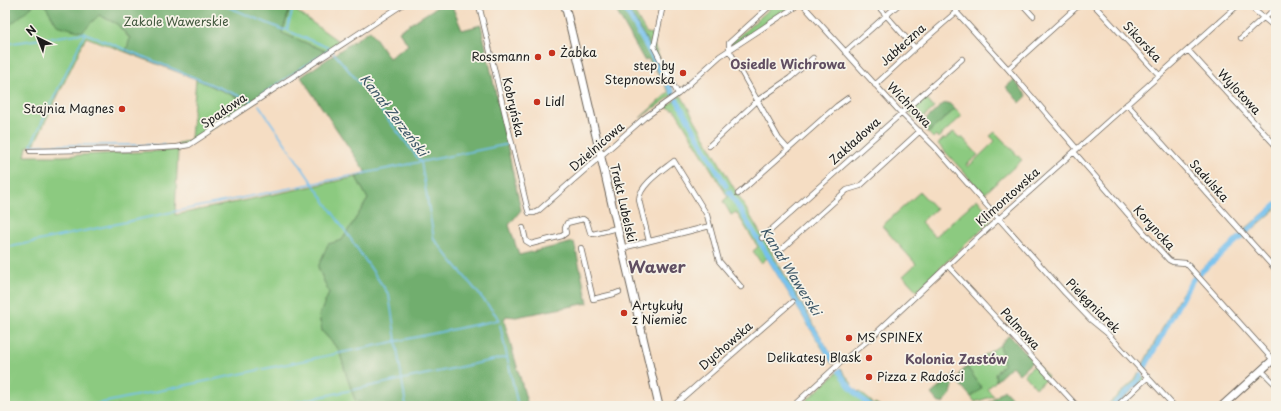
<svg xmlns="http://www.w3.org/2000/svg" width="1281" height="411" font-family="'Playpen Sans',sans-serif">
<style>
.green{fill:#8cca80;stroke:#54734e}
.forest{fill:#71ae6e;stroke:#466545}
.lines{fill:none;stroke-linecap:round;stroke-linejoin:round}
.stream{stroke:#76c1ef;stroke-width:1.5}
.canal{stroke:#76c1ef;stroke-width:5}
.street-casing{stroke:#686056;stroke-width:6}
.secondary-casing{stroke:#686056;stroke-width:9}
.street{stroke:#fff;stroke-width:4.5}
.secondary{stroke:#fff;stroke-width:7}
.poi-dot{fill:#c8321e;stroke:#f7f3e8;stroke-width:1.5}
.labels{text-anchor:middle;stroke-width:3.5;stroke-linejoin:round;paint-order:stroke}
.park-label{font-size:12px;fill:#43593f;stroke:#f7f3e8}
.street-label{font-size:12px;fill:#1c1c1c;stroke:#f7f3e8}
.poi-label{font-size:12px;fill:#1c1c1c;stroke:#f7f3e8;text-anchor:start}
.neighbourhood-label{font-size:13px;font-weight:bold;fill:#614f62;stroke:#f7f3e8}
.water-label{font-size:13px;font-style:italic;fill:#3c5666;stroke:#f7f3e8}
.district-label{font-size:16px;font-weight:bold;fill:#614f62;stroke:#f7f3e8}
</style>
<rect width="100%" height="100%" fill="#f7f3e8"/>
<filter id="ink" filterUnits="userSpaceOnUse"><feTurbulence type="fractalNoise" baseFrequency=".025" numOctaves="2"/><feDisplacementMap in="SourceGraphic" scale="8" xChannelSelector="R" yChannelSelector="G"/><feConvolveMatrix kernelMatrix="1 2 1 2 8 2 1 2 1" color-interpolation-filters="sRGB"/></filter>
<filter id="wash" filterUnits="userSpaceOnUse"><feTurbulence type="fractalNoise" baseFrequency=".012" numOctaves="4" result="noise"/><feDisplacementMap in="SourceGraphic" scale="16" xChannelSelector="R" yChannelSelector="G"/><feGaussianBlur stdDeviation="0.9" result="paint"/><feColorMatrix in="noise" values="0 0 0 0 0 0 0 0 0 0 0 0 0 0 0 0 0 1.4 0 .05"/><feComposite in="paint" operator="in"/></filter>
<g filter="url(#wash)">
<rect width="100%" height="100%" fill="#f5ddc3"/>
<path class="green" d="M 5,5 L 67,5 L 99,15 L 117,24 L 130,39 L 126,52 L 86,37 L 35,143 L 27,147 L 25,156 L 62,156 L 178,150 L 175,215 L 356,177 L 368,199 L 342,240 L 318,267 L 329,293 L 319,316 L 322,331 L 339,350 L 347,377 L 355,400 L 368,406 L 5,406 Z
M 289,5 L 298,5 L 296,11 L 341,43 L 328,52 L 282,33 L 291,7 Z
M 626,5 L 630,5 L 646,33 L 655,34 L 653,43 L 674,90 L 674,94 L 640,118 L 669,92 L 658,73 L 663,69 Z
M 774,5 L 792,5 L 732,46 L 731,43 Z
M 196,79 L 250,103 L 190,143 L 178,146 L 178,143 L 188,141 L 191,138 Z
M 681,95 L 724,171 L 835,361 L 832,364 L 767,258 L 761,263 L 753,251 L 758,247 L 736,212 L 731,215 L 723,201 L 728,197 L 675,110 L 666,107 Z
M 924,96 L 934,108 L 918,122 L 908,110 Z
M 955,109 L 962,116 L 938,138 L 936,135 L 933,138 L 928,133 Z
M 954,132 L 960,139 L 962,137 L 978,155 L 966,165 L 968,167 L 995,141 L 990,136 L 995,132 L 1022,160 L 984,194 L 938,144 L 944,138 L 945,139 Z
M 920,192 L 936,209 L 921,222 L 935,237 L 977,199 L 991,216 L 991,221 L 944,264 L 917,291 L 903,276 L 916,264 L 882,226 Z
M 1276,203 L 1276,209 L 1247,234 L 1244,230 Z
M 1240,235 L 1242,237 L 1201,275 L 1198,272 Z
M 1195,276 L 1196,278 L 1189,288 L 1145,370 L 1142,366 L 1178,300 L 1187,285 Z
M 1000,345 L 1004,364 C 999,369 994,373 996,381 L 987,389 L 994,396 L 975,402 L 971,397 L 982,388 L 967,367 C 978,359 989,353 1000,345 Z
M 1036,364 L 1048,377 L 1036,388 L 1024,374 Z
M 841,369 L 852,384 L 851,385 L 858,392 L 859,391 L 874,404 L 875,403 L 880,406 L 800,406 Z
M 1139,372 L 1145,379 L 1115,406 L 1106,406 L 1134,381 Z"/>
<path class="forest" d="M 5,5 L 34,5 L 5,29 Z
M 45,5 L 291,5 L 282,33 L 328,52 L 250,103 L 196,79 L 126,52 L 130,38 L 117,24 L 99,15 L 82,32 L 57,25 Z
M 440,5 L 452,6 L 462,30 L 481,25 L 521,210 L 509,225 L 519,255 L 574,242 L 588,303 L 516,317 L 506,316 L 504,320 L 528,406 L 368,406 L 355,400 L 347,377 L 339,350 L 322,331 L 319,316 L 329,293 L 318,267 L 328,244 L 342,240 L 368,199 L 356,177 L 367,174 L 301,77 L 370,30 L 389,58 L 408,45 L 399,31 Z
M 613,5 L 626,5 L 664,69 L 658,73 L 648,59 L 644,60 Z
M 1014,80 L 1027,96 L 1020,103 L 1006,87 Z
M 949,103 L 955,109 L 928,133 L 924,128 L 925,127 L 922,123 L 943,104 Z
M 1009,335 L 1033,361 L 1019,374 L 1012,366 L 996,381 L 995,374 L 1004,364 L 1000,345 Z
M 967,367 L 982,388 L 971,397 L 957,381 L 960,373 Z
M 956,373 L 951,394 L 943,403 L 939,403 L 931,394 Z
M 1004,390 L 1017,404 L 1015,406 L 985,406 Z"/>
<g class="lines">
<path class="stream" d="M 223,5 L 284,30 L 287,29
M 294,5 L 288,26 L 288,31 L 329,48
M 5,44 L 85,33
M 333,52 L 362,86 L 421,162 L 434,239 L 496,315 L 499,321
M 261,95 L 330,49
M 259,105 L 389,295 L 406,406
M 164,145 L 31,145 L 85,33 L 252,101
M 5,248 L 177,211 L 509,144
M 500,325 L 518,406
M 87,406 L 498,320
M 277,406 L 507,357"/>
<path class="canal" d="M 623,5 L 673,93
M 677,100 L 726,186
M 729,192 L 833,361
M 1246,232 L 1276,205
M 1200,273 L 1242,236
M 1145,367 L 1188,287 L 1194,278
M 839,371 C 849,387 855,394 871,406
M 1111,406 L 1137,383 L 1141,375"/>
</g>
</g>
<g filter="url(#ink)">
<g class="lines">
<g class="street-casing">
<path id="street" d="M 479,5 L 527,207 L 529,213 L 534,213 L 538,211 L 644,118 L 678,94 L 720,56 L 798,5
M 663,5 L 654,47 L 678,94
M 771,5 L 729,43 L 729,50 L 779,139 L 788,149
M 803,5 L 901,113 L 935,147 L 1065,293 L 1091,320 L 1107,333 L 1174,406
M 877,5 L 915,48
M 950,5 L 1008,69 L 1077,149
M 1023,5 L 1033,16
M 1094,5 L 1159,75
M 1248,5 L 1276,28
M 1265,18 L 1276,7
M 1241,38 L 1264,17
M 1188,50 L 1276,146
M 845,52 L 898,5
M 1008,69 L 1079,5
M 875,85 L 915,48 L 954,14 L 962,5
M 1127,104 L 1276,270
M 709,146 L 758,100 L 790,78 L 813,58
M 30,151 L 139,149 L 177,147 L 189,145 L 402,5
M 1074,152 L 1147,236 L 1169,260 L 1173,262 L 1186,263 L 1273,360
M 738,194 L 837,106 L 848,98
M 523,228 L 526,241 L 531,244 L 562,236 L 566,233 L 565,228 L 567,223 L 583,219 L 587,222 L 590,232 L 593,234 L 617,228
M 762,238 L 962,59
M 649,241 L 639,200 C 639,185 663,170 674,161 L 707,215 L 719,261 L 741,287
M 581,248 L 593,299 L 614,294 L 619,292
M 622,248 L 710,226
M 777,253 L 847,190 L 860,186 L 920,131
M 948,266 L 1077,406
M 1261,370 L 1276,385
M 673,406 L 792,302
M 793,406 L 839,364 L 872,337 L 974,241 L 1238,5
M 1117,406 L 1148,377"/>
</g>
<g class="secondary-casing">
<path id="secondary" d="M 565,5 L 582,76 L 659,406
M 1222,406 L 1276,357"/>
</g>
<use href="#street" class="street"/>
<use href="#secondary" class="secondary"/>
</g>
</g>
<g class="poi-dot">
<circle cx="552" cy="53" r="4"/>
<circle cx="538" cy="57" r="4"/>
<circle cx="683" cy="73" r="4"/>
<circle cx="537" cy="102" r="4"/>
<circle cx="122" cy="109" r="4"/>
<circle cx="624" cy="313" r="4"/>
<circle cx="849" cy="338" r="4"/>
<circle cx="869" cy="358" r="4"/>
<circle cx="869" cy="377" r="4"/>
</g>
<g class="labels">
<g class="park-label">
<text x="176" y="26">Zakole Wawerskie</text>
</g>
<g class="street-label">
<text transform="translate(1142 42) rotate(47)" y="4">Sikorska</text>
<text transform="translate(903 45) rotate(-42)" y="4">Jabłeczna</text>
<text transform="translate(1239 92) rotate(47)" y="4">Wylotowa</text>
<text transform="translate(909 105) rotate(46)" y="4">Wichrowa</text>
<text transform="translate(513 107) rotate(77)" y="4">Kobryńska</text>
<text transform="translate(224 111) rotate(-34)" y="4">Spadowa</text>
<text transform="translate(855 141) rotate(-42)" y="4">Zakładowa</text>
<text transform="translate(597 147) rotate(-41)" y="4">Dzielnicowa</text>
<text transform="translate(1209 181) rotate(48)" y="4">Sadulska</text>
<text transform="translate(1008 197) rotate(-42)" y="4">Klimontowska</text>
<text transform="translate(623 203) rotate(77)" y="4">Trakt Lubelski</text>
<text transform="translate(1154 228) rotate(48)" y="4">Koryncka</text>
<text transform="translate(1093 306) rotate(45)" y="4">Pielęgniarek</text>
<text transform="translate(1020 329) rotate(47)" y="4">Palmowa</text>
<text transform="translate(726 346) rotate(-41)" y="4">Dychowska</text>
</g>
<g class="poi-label">
<text x="560" y="57">Żabka</text>
<text x="530" y="61" text-anchor="end">Rossmann</text>
<text x="675" y="70" text-anchor="end">step by<tspan x="675" dy="14">Stepnowska</tspan></text>
<text x="545" y="106">Lidl</text>
<text x="114" y="113" text-anchor="end">Stajnia Magnes</text>
<text x="632" y="310">Artykuły<tspan x="632" dy="14">z Niemiec</tspan></text>
<text x="857" y="342">MS SPINEX</text>
<text x="861" y="362" text-anchor="end">Delikatesy Blask</text>
<text x="877" y="381">Pizza z Radości</text>
</g>
<g class="neighbourhood-label">
<text x="788" y="69">Osiedle Wichrowa</text>
<text x="956" y="364">Kolonia Zastów</text>
</g>
<g class="water-label">
<text transform="translate(394 115) rotate(52)" y="5">Kanał Zerzeński</text>
<text transform="translate(791 271) rotate(58)" y="5">Kanał Wawerski</text>
</g>
<g class="district-label">
<text x="657" y="273">Wawer</text>
</g>
</g>
<rect width="1281" height="411" fill="none" stroke="#f7f3e8" stroke-width="20"/>
<g transform="translate(38 38) rotate(317)" stroke="#f7f3e8" stroke-width="3" paint-order="stroke">
<path d="M0-3L7 15L0 10L-7 15Z" fill="#1c1c1c"/>
<text y="-6" font-size="11" font-weight="bold" text-anchor="middle" fill="#1c1c1c">N</text>
</g>
</svg>
